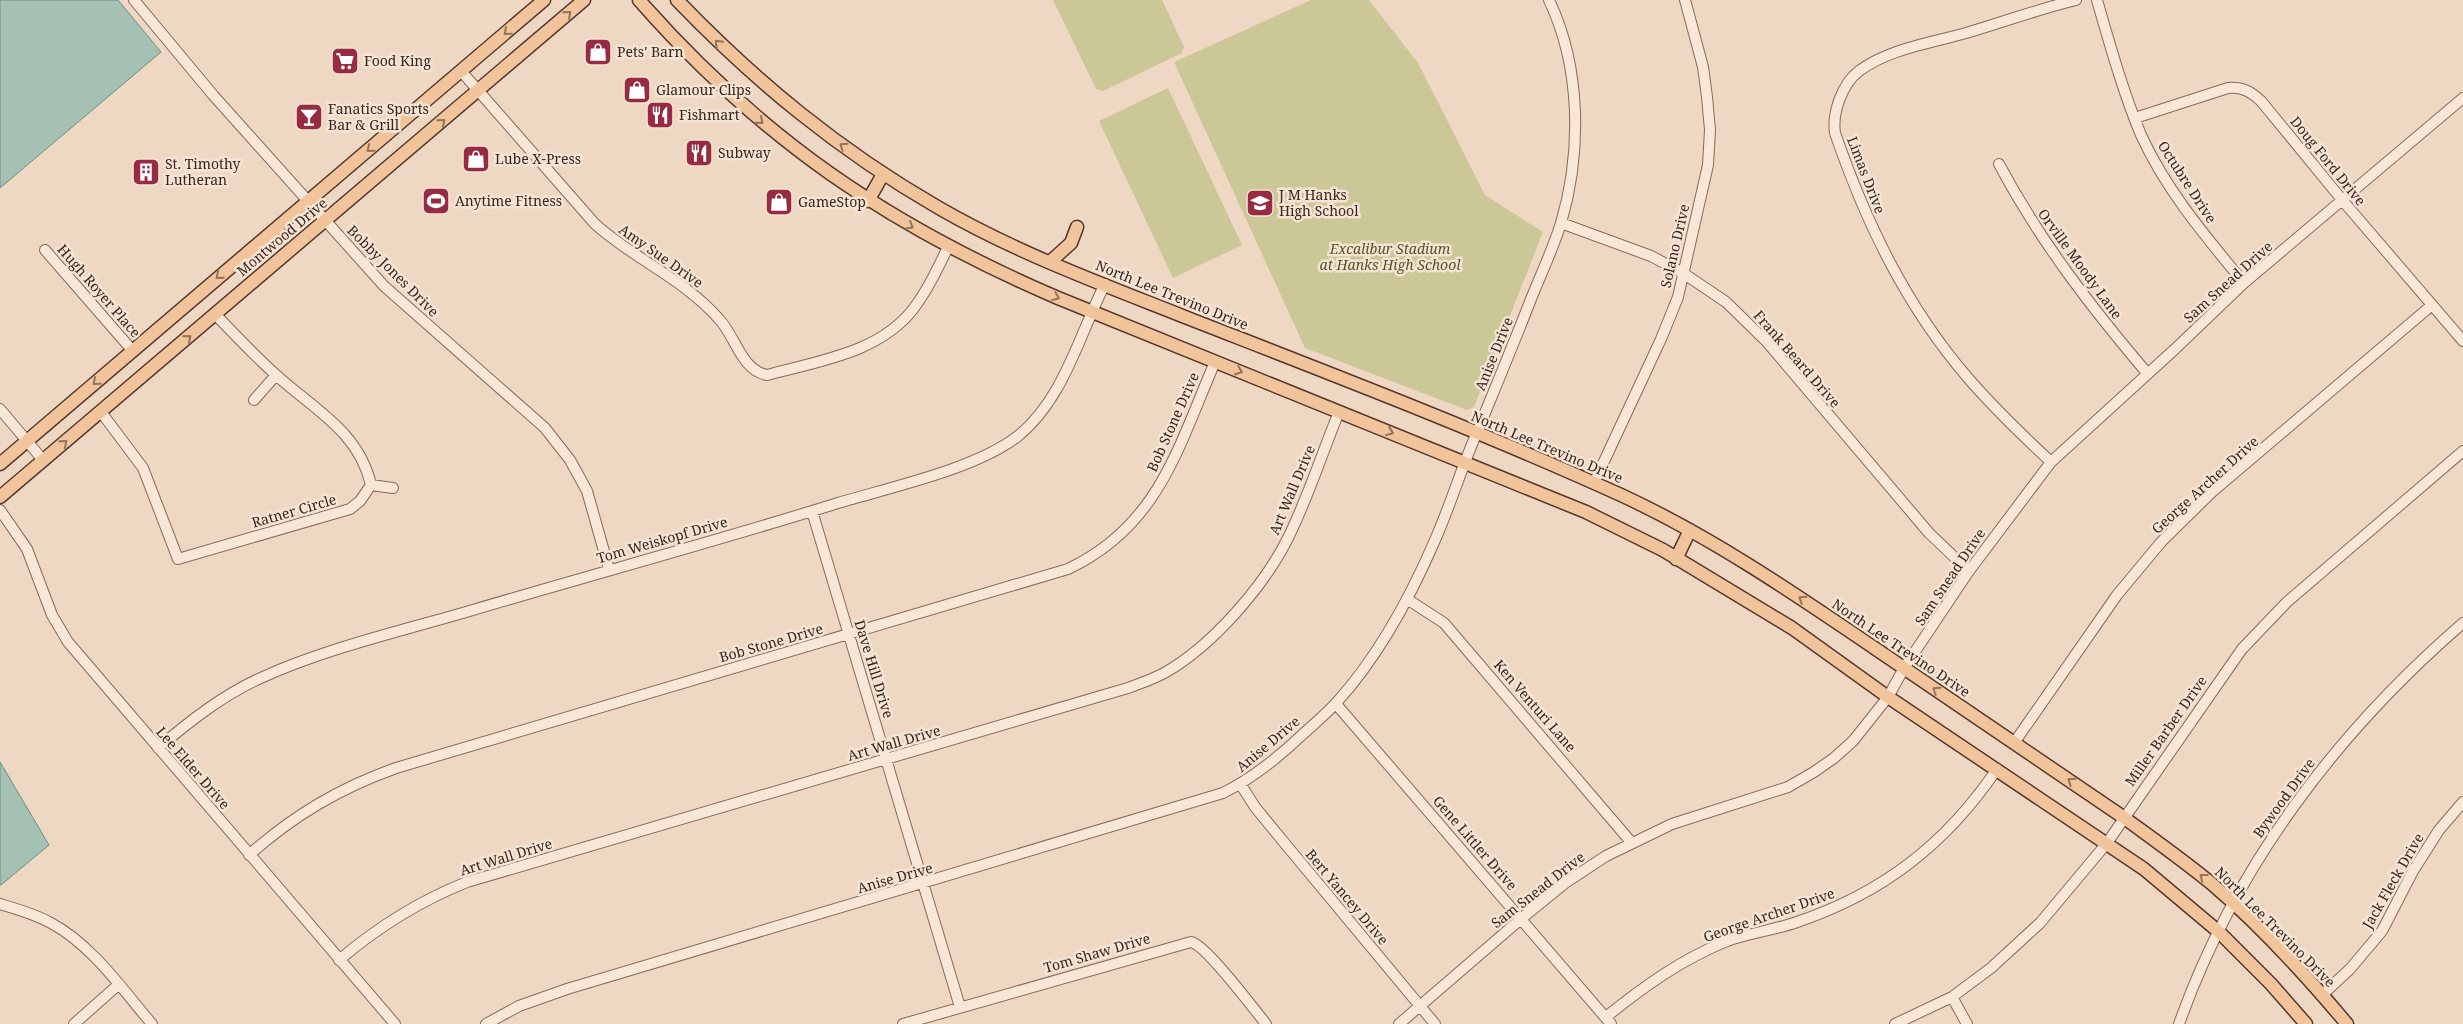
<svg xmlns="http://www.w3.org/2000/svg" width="2463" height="1024" font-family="'Noto Serif',serif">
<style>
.green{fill:#ccc797}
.water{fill:#a5c1b3;stroke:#6c8f7f}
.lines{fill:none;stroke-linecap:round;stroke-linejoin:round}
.minor-casing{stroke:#88695a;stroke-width:12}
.major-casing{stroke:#56382e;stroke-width:15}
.minor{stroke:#f8e7d7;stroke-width:10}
.major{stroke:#f1c49b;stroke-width:12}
.oneway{stroke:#94745c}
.labels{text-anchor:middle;stroke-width:5;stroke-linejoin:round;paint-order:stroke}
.poi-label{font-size:14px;fill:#38251e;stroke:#f5e4d3;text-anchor:start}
.street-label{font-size:14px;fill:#38251e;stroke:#f5e4d3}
.park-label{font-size:14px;font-style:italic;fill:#525425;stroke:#f5e4d3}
</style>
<rect width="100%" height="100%" fill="#eed8c3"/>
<path class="green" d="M 1053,0 L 1162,0 L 1184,47 L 1182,53 L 1103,91 L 1096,89 Z
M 1311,0 L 1369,0 L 1418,63 L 1485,195 L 1543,232 L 1474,407 L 1467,410 L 1305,348 L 1174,62 Z
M 1168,88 L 1242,245 L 1173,278 L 1099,121 Z"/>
<path class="water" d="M 0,0 L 118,0 L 161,52 L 0,188 Z
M 0,762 L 49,845 L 1,885 L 0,885 Z"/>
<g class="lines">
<g class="minor-casing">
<path id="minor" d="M 134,0 L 213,95 L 384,286 L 545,428 L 570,460 L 587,491 L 609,569
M 2097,0 C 2110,45 2123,92 2141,135 C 2166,190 2206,237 2244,283
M 461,71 L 595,224 C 634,259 684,279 719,319 C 736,337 741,370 767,375 C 818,361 880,353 914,308 C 928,289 938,268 948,247
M 2135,118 L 2228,88 C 2243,87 2250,91 2261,101 L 2343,201 L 2463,341
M 1999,164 C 2040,241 2091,307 2147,373
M 1561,223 L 1651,256 L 1683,273 L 1726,302 L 1767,342 L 1929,533 L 1969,571
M 45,250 L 132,350
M 254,400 L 276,375
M 0,409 L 43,460
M 101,412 L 143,468 L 178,559 L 350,509 L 360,501 L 371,485 C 359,431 313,409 275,374 C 254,355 235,335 215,314
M 2051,462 C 2022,435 1994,408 1968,378 C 1906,306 1866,223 1835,133 C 1832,113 1842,84 1859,71 C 1888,49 1931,43 1966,33 C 2003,22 2039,9 2076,0
M 1594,483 L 1661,339 L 1678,297 L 1708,165 L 1710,130 L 1707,97 L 1703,67 L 1685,0
M 371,485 L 393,488
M 0,510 L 27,549 L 52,615 L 68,642 L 395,1024
M 812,511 L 960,1007
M 1407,599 L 1444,623 L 1631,842
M 1336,704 L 1611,1024
M 2014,743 L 2117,595 L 2162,541 L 2212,492 L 2432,305
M 158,748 C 190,721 224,694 263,677 C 327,648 405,630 473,610 C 594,574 717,541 838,503 C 891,487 976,469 1018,436 C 1064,399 1079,335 1105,284
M 1241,785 L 1255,807 L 1282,840 L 1435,1024
M 249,855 C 294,815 340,788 396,768 L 1068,569 C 1159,526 1178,447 1215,362
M 0,904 C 17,909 35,914 51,923 C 92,945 122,989 152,1024
M 339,960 C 378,927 419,901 467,882 L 1128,688 C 1141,683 1154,679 1166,672 C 1213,645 1264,586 1288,538 C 1308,498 1322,453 1339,412
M 2323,994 L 2350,969 L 2382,931 L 2413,871 L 2439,830 L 2463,802
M 1952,997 L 1967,1024
M 1606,1017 C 1643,987 1682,959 1727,941 C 1750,933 1774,930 1797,922 C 1883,893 1946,844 1997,769
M 74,1024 L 118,985
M 486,1024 L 519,1006 L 567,989 L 1223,793 C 1253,778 1279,757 1303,734 C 1314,724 1326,714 1336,703 C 1379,656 1410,598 1435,540 C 1451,504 1462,466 1478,430 C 1496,386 1514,343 1531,299 C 1541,274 1553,249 1561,223 C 1582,152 1581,67 1549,0
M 903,1024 L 1191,942 C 1205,944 1254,1009 1266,1024
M 1399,1024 L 1522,918 L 1565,883 L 1606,856 L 1672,824 L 1788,787 L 1814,772 L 1834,758 L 1853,741 L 1888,697 L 1904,668 L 1969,571 L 2051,462 L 2175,349 L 2244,283 L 2463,98
M 1895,1024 L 1952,997 L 1991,968 L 2040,923 L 2107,843 L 2242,649 L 2287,602 L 2463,451
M 2179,1024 C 2235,866 2337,732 2463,623"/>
</g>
<g class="major-casing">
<path id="major" d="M 639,0 C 762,140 888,225 1058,298 L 1586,512 L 1663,550 L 1792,628 L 1888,697 L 2144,869 L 2219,932 L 2271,984 L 2306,1024
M 677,0 C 757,83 840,151 939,208 C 1017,253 1102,284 1185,317 C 1331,374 1478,430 1621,495 C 1710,536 1792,592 1873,647 C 1956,704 2040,760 2123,817 C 2153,839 2183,860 2212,884 C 2261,926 2305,974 2347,1024
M 868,201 L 883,174
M 1050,262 L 1071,243 L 1077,227
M 0,464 L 544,0
M 0,497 L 584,0
M 1676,559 L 1690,530"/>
</g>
<use href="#minor" class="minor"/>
<use href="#major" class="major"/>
</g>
<defs><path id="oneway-chevron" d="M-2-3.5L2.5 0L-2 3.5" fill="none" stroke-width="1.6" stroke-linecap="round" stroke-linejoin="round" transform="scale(1.25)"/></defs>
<g class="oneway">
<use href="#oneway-chevron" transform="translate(568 14) rotate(-41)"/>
<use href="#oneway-chevron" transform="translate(507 32) rotate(139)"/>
<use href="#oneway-chevron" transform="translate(718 43) rotate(-134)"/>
<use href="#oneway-chevron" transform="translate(760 121) rotate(41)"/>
<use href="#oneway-chevron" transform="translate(442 122) rotate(-40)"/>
<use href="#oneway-chevron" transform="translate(843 146) rotate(-145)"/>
<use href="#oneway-chevron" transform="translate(370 149) rotate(140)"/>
<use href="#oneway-chevron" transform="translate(910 226) rotate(31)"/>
<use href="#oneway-chevron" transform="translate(219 276) rotate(140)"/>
<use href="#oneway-chevron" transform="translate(1056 297) rotate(22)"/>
<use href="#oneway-chevron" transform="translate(188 338) rotate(-40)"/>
<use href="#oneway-chevron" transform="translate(1239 371) rotate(21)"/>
<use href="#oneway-chevron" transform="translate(96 382) rotate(139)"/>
<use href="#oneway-chevron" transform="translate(1390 432) rotate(22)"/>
<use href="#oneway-chevron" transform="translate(64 443) rotate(-40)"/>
<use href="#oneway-chevron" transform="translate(1802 599) rotate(-147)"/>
<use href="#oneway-chevron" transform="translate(1936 690) rotate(-146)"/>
<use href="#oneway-chevron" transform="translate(2071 781) rotate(-146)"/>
<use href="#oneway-chevron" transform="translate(2203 877) rotate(-142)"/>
</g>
<defs>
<g id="shop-square" transform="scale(1.4375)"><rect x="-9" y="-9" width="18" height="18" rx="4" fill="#962b42" stroke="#f5e4d3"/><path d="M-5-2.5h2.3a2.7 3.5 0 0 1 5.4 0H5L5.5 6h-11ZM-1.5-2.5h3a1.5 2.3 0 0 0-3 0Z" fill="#fff"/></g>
<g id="supermarket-square" transform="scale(1.4375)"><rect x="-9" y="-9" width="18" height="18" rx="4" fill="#962b42" stroke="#f5e4d3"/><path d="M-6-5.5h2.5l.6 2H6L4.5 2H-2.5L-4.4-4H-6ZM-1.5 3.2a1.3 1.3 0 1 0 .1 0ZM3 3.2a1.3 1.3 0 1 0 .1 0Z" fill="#fff"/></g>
<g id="restaurant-square" transform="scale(1.4375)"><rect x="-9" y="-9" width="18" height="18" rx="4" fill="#962b42" stroke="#f5e4d3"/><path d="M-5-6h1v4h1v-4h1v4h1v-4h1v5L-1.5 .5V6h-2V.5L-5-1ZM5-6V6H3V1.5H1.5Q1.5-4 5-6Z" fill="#fff"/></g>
<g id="bar-square" transform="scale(1.4375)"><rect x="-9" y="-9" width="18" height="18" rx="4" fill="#962b42" stroke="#f5e4d3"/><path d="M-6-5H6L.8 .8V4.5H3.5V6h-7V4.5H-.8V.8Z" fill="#fff"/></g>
<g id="building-square" transform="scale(1.4375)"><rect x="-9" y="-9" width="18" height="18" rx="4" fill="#962b42" stroke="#f5e4d3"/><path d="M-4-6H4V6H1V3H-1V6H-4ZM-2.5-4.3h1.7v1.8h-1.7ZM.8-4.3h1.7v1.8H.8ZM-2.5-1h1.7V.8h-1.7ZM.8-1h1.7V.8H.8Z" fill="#fff"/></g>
<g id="stadium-square" transform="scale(1.4375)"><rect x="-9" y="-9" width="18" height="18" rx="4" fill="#962b42" stroke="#f5e4d3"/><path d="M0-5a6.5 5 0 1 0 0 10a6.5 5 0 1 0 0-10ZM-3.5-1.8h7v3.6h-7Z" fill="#fff"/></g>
<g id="school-square" transform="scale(1.4375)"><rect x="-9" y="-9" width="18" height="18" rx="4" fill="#962b42" stroke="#f5e4d3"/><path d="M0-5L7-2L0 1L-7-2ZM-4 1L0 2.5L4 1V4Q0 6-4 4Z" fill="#fff"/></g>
</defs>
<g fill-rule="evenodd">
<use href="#shop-square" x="598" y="52"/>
<use href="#supermarket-square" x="345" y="61"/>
<use href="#shop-square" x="637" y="90"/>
<use href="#restaurant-square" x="660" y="115"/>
<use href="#bar-square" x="309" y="117"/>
<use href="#restaurant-square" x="699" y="153"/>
<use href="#shop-square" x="476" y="159"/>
<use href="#building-square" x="146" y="172"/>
<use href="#stadium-square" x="436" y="201"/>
<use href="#shop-square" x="779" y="202"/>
<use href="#school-square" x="1260" y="203"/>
</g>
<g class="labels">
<g class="poi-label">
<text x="617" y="57">Pets' Barn</text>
<text x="364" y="66">Food King</text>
<text x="656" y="95">Glamour Clips</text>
<text x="328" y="114">Fanatics Sports<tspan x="328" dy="16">Bar &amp; Grill</tspan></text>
<text x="679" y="120">Fishmart</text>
<text x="718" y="158">Subway</text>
<text x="495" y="164">Lube X-Press</text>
<text x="165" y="169">St. Timothy<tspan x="165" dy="16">Lutheran</tspan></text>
<text x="1279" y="200">J M Hanks<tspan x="1279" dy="16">High School</tspan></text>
<text x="455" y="206">Anytime Fitness</text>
<text x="798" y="207">GameStop</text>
</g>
<g class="street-label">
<text transform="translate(2328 161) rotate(51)" y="5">Doug Ford Drive</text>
<text transform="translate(1866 175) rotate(69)" y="5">Limas Drive</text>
<text transform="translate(2187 182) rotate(57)" y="5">Octubre Drive</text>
<text transform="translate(282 237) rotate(-40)" y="5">Montwood Drive</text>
<text transform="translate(1675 246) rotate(-77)" y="5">Solano Drive</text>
<text transform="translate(661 256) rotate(35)" y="5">Amy Sue Drive</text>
<text transform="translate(2080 264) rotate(54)" y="5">Orville Moody Lane</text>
<text transform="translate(393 271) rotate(45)" y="5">Bobby Jones Drive</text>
<text transform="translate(2228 282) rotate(-42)" y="5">Sam Snead Drive</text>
<text transform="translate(99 291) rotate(49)" y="5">Hugh Royer Place</text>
<text transform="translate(1172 295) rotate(22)" y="5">North Lee Trevino Drive</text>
<text transform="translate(1494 354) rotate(-68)" y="5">Anise Drive</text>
<text transform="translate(1797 359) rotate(49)" y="5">Frank Beard Drive</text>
<text transform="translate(1173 422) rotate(-66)" y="5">Bob Stone Drive</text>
<text transform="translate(1547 447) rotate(23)" y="5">North Lee Trevino Drive</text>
<text transform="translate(2205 485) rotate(-42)" y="5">George Archer Drive</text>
<text transform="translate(1292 490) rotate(-67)" y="5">Art Wall Drive</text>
<text transform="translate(294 511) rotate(-16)" y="5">Ratner Circle</text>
<text transform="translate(662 540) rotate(-16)" y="5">Tom Weiskopf Drive</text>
<text transform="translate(1950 577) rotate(-56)" y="5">Sam Snead Drive</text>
<text transform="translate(771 643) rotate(-16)" y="5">Bob Stone Drive</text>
<text transform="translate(1901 648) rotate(34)" y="5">North Lee Trevino Drive</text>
<text transform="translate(874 669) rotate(73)" y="5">Dave Hill Drive</text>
<text transform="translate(1535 706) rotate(49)" y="5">Ken Venturi Lane</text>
<text transform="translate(2166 731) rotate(-55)" y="5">Miller Barber Drive</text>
<text transform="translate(894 743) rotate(-16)" y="5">Art Wall Drive</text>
<text transform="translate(1268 744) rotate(-40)" y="5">Anise Drive</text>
<text transform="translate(193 768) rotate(49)" y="5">Lee Elder Drive</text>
<text transform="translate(2284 798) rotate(-54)" y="5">Bywood Drive</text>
<text transform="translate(1475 843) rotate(49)" y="5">Gene Littler Drive</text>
<text transform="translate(506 857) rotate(-17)" y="5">Art Wall Drive</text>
<text transform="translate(895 878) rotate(-16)" y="5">Anise Drive</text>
<text transform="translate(2393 881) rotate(-60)" y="5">Jack Fleck Drive</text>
<text transform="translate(1538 890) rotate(-38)" y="5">Sam Snead Drive</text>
<text transform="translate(1347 897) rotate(50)" y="5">Bert Yancey Drive</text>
<text transform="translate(1769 915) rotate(-19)" y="5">George Archer Drive</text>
<text transform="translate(2275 927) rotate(45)" y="5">North Lee Trevino Drive</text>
<text transform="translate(1097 953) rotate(-16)" y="5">Tom Shaw Drive</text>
</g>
<g class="park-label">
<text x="1390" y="254">Excalibur Stadium<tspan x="1390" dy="16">at Hanks High School</tspan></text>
</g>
</g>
</svg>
